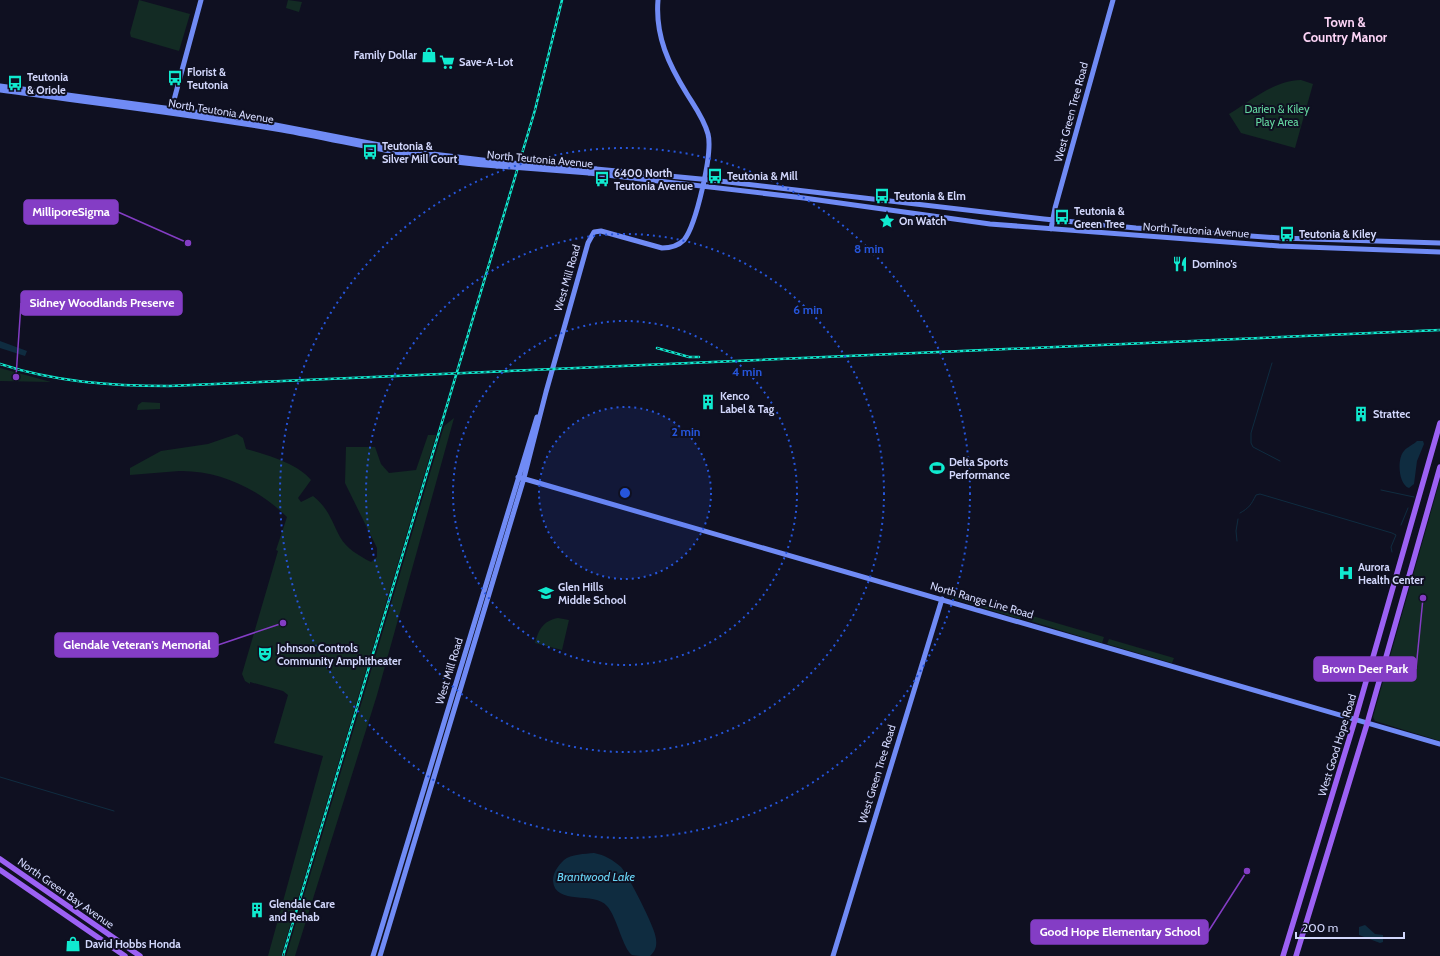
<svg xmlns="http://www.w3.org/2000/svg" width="1440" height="956" font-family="Cabin,sans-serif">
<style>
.green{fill:#132b24}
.water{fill:#0f2c40}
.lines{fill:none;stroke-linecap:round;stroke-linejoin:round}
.stream{stroke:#0f2c40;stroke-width:1}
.secondary{stroke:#708bf5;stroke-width:5}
.primary{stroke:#9c61f4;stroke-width:5.5}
.rail-casing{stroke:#10eacf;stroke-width:2.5}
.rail{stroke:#0f1021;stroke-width:1;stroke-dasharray:3;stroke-linecap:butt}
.secondary-bridge{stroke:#708bf5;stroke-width:5}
.ring{fill:none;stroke:#2655da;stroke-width:2;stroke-dasharray:2 4}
.labels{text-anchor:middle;stroke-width:4;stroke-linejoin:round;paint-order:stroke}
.poi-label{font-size:11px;font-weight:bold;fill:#d2d7fc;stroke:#0f1021;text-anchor:start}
.park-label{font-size:11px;fill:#64d7a0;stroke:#0f1021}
.street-label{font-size:11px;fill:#d2d7fc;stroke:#0f1021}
.water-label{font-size:12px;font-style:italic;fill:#68d3f4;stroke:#0f1021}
.quarter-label{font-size:13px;font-weight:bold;fill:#fcd4f6;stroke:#0f1021}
.centre{fill:#2655da;stroke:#0f1021;stroke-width:2}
.ring-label{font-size:12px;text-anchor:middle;font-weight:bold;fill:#2655da;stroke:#0f1021;stroke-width:4;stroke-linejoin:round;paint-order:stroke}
.leader{fill:none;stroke:#843dc5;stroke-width:1.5}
.callout-dot{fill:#843dc5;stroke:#0f1021;stroke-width:1.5}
.callout{fill:#843dc5;stroke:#843dc5;stroke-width:1.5}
.callout-label{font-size:12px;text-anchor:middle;font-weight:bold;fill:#fff}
</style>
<rect width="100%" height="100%" fill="#0f1021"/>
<path class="green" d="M 139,0 L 190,14 L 179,51 L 131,37 L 130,33 Z
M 288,0 L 302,2 L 299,12 L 286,8 Z
M 1301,80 L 1313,84 L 1295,148 L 1241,133 L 1229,114 C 1252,100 1273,81 1301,80 Z
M 0,368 L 51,382 L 0,381 Z
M 142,402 L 160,403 L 160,409 L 137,410 L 138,405 Z
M 454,418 L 377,695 L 295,956 L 286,956 L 444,426 Z
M 237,434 L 243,438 L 246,449 C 265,454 299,464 311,480 L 298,498 L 301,502 L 313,496 C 329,509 331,520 340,537 C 346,548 359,556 371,562 L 377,557 L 377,548 L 345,483 L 346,447 L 375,447 L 381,464 L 389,473 L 416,470 L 428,435 L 436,435 L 281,956 L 268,956 L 323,756 L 274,743 L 288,695 L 283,691 L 250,682 L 250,684 L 245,681 L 242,674 L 278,551 L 276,550 L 287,517 C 259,489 219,470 179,471 C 163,472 146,474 130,475 L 130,468 L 161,451 L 208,444 Z
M 1440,480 L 1440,741 L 1375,721 L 1373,717 Z
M 947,591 L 1022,613 L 1020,619 L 946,596 Z
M 1029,615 L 1104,637 L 1102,643 L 1027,620 Z
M 558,618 L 569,620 L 562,650 L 535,643 C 539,629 543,621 558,618 Z
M 1109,639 L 1174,658 L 1172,663 L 1107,644 Z"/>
<path class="water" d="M 0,341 L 27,351 L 25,356 L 0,348 Z
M 1417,441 L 1423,441 L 1424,444 L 1417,461 L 1414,484 L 1409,488 C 1398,484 1397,458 1404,451 C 1407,447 1413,445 1417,441 Z
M 594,853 C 605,855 613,860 621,867 C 628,875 656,929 656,939 C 657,947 655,951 650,956 C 645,956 636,956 632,955 C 623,949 617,917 607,906 C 595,891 555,906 553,881 C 553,872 558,866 564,860 C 571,854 585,854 594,853 Z
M 1365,925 L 1375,934 L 1383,935 L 1383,942 L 1380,943 L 1359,935 L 1359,927 Z"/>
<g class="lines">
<path class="stream" d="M 1272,363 L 1251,433 L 1251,443 L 1253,447 L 1280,461
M 1381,490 L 1414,497
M 1240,513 C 1249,508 1251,505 1256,495 L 1260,494 L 1392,533 L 1396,535 L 1391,547 L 1392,552
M 1401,525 L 1408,508
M 1237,541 L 1236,531 L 1238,519
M 0,777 L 114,811"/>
<path class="secondary" d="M 0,86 L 240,118 L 416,152 L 499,162
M 0,90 C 94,103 189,114 282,130 C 354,143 424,161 497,166
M 171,111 L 201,0
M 596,169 L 711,180 L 1044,219 L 1136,228 L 1280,238 L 1440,243
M 589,173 L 804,198 L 990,224 L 1279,246 L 1440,252
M 1051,229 L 1055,208 L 1113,0
M 518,477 L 1440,744
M 373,956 L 537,417
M 380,956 L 524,478 L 546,392 L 588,243 L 594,232 L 601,231 L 662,248 C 670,248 678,246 684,240 C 696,225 713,153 708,134 C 704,119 695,107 687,94 C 669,65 655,36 658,0
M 833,956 L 942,599"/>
<path class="primary" d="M 0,859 L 140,956
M 0,870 L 125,956
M 1283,956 L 1355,720 L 1440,423
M 1296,956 L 1367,724 L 1440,467"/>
<g class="rail-casing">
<path id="rail" d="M 657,348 L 689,357 L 699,357
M 0,364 C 55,382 111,386 169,386 L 1440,330
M 283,956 L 535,110 L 562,0"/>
</g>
<use href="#rail" class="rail"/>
<path class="secondary-bridge" d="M 499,162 L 596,169
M 497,166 L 589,173"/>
</g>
<circle cx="625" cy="493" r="86" fill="#2655da" fill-opacity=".12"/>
<g class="ring">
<circle cx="625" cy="493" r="86"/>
<circle cx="625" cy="493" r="172"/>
<circle cx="625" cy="493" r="259"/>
<circle cx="625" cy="493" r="345"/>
</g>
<defs>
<g id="shop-bare" transform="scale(1.2)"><path d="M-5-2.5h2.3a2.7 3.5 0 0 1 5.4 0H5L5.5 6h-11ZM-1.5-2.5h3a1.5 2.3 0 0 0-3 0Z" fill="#10eacf" stroke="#0f1021" stroke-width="2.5" paint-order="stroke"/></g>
<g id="supermarket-bare" transform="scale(1.2)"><path d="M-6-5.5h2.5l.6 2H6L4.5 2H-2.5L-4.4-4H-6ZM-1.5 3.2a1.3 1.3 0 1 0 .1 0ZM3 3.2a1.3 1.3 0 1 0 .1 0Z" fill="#10eacf" stroke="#0f1021" stroke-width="2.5" paint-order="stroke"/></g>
<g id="bus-bare" transform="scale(1.2)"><path d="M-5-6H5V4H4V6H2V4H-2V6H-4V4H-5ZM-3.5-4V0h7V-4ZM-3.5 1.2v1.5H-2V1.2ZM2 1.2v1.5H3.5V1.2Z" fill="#10eacf" stroke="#0f1021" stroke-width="2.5" paint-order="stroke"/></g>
<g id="sight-bare" transform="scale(1.2)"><path d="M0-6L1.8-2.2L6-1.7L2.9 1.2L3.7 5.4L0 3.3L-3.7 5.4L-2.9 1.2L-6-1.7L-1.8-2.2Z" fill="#10eacf" stroke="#0f1021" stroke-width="2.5" paint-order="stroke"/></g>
<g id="restaurant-bare" transform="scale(1.2)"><path d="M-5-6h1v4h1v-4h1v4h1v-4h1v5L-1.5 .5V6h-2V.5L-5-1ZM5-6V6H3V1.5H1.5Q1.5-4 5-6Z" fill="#10eacf" stroke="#0f1021" stroke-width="2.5" paint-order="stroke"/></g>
<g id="building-bare" transform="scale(1.2)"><path d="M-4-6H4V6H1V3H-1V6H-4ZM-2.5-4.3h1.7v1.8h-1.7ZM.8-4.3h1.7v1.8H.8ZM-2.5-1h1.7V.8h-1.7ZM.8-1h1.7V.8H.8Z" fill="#10eacf" stroke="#0f1021" stroke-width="2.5" paint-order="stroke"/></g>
<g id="stadium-bare" transform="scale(1.2)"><path d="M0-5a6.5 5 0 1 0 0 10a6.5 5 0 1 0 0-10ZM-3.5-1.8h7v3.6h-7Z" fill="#10eacf" stroke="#0f1021" stroke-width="2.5" paint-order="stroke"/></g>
<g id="hospital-bare" transform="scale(1.2)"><path d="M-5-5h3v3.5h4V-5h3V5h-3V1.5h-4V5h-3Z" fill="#10eacf" stroke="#0f1021" stroke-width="2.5" paint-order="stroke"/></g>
<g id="school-bare" transform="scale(1.2)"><path d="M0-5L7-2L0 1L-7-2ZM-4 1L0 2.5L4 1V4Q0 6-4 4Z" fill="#10eacf" stroke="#0f1021" stroke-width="2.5" paint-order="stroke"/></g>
<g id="theatre-bare" transform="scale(1.2)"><path d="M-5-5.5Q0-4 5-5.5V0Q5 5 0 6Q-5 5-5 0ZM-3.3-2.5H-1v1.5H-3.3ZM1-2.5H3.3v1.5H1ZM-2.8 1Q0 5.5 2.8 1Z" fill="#10eacf" stroke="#0f1021" stroke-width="2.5" paint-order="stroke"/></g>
</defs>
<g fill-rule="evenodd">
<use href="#shop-bare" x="429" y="55"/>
<use href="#supermarket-bare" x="447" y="62"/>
<use href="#bus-bare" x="175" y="78"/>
<use href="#bus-bare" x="15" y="83"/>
<use href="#bus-bare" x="370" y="152"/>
<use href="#bus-bare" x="715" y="176"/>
<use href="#bus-bare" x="602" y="179"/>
<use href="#bus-bare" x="882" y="196"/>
<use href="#bus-bare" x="1062" y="217"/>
<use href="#sight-bare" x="887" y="221"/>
<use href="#bus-bare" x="1287" y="234"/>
<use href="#restaurant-bare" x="1180" y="264"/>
<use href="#building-bare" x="708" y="402"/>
<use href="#building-bare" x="1361" y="414"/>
<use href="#stadium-bare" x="937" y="468"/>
<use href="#hospital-bare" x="1346" y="573"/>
<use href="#school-bare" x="546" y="593"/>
<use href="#theatre-bare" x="265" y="654"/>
<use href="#building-bare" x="257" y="910"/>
<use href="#shop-bare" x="73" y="944"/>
</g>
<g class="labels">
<g class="poi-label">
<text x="417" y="59" text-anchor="end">Family Dollar</text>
<text x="459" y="66">Save-A-Lot</text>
<text x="187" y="76">Florist &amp;<tspan x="187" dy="13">Teutonia</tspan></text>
<text x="27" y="81">Teutonia<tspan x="27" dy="13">&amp; Oriole</tspan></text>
<text x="382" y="150">Teutonia &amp;<tspan x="382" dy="13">Silver Mill Court</tspan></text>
<text x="614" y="177">6400 North<tspan x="614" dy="13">Teutonia Avenue</tspan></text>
<text x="727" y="180">Teutonia &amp; Mill</text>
<text x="894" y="200">Teutonia &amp; Elm</text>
<text x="1074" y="215">Teutonia &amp;<tspan x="1074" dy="13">Green Tree</tspan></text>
<text x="899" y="225">On Watch</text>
<text x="1299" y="238">Teutonia &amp; Kiley</text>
<text x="1192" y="268">Domino's</text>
<text x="720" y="400">Kenco<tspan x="720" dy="13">Label &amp; Tag</tspan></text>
<text x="1373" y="418">Strattec</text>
<text x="949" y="466">Delta Sports<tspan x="949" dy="13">Performance</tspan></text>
<text x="1358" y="571">Aurora<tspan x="1358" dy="13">Health Center</tspan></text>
<text x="558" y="591">Glen Hills<tspan x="558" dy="13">Middle School</tspan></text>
<text x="277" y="652">Johnson Controls<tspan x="277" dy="13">Community Amphitheater</tspan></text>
<text x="269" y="908">Glendale Care<tspan x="269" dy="13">and Rehab</tspan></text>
<text x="85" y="948">David Hobbs Honda</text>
</g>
<g class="park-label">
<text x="1277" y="113">Darien &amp; Kiley<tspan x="1277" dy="13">Play Area</tspan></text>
</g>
<g class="street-label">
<text transform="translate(221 111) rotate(9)" y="4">North Teutonia Avenue</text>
<text transform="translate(1071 112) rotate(-75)" y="4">West Green Tree Road</text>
<text transform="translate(540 159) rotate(5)" y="4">North Teutonia Avenue</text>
<text transform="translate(1196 230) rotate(4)" y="4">North Teutonia Avenue</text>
<text transform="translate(567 278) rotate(-74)" y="4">West Mill Road</text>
<text transform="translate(982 600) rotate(16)" y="4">North Range Line Road</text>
<text transform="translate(449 671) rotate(-73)" y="4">West Mill Road</text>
<text transform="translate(1337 745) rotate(-73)" y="4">West Good Hope Road</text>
<text transform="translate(877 774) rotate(-73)" y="4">West Green Tree Road</text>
<text transform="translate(66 893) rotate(35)" y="4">North Green Bay Avenue</text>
</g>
<g class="water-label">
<text x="596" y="881">Brantwood Lake</text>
</g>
<g class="quarter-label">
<text x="1345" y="27">Town &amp;<tspan x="1345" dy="15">Country Manor</tspan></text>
</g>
</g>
<circle cx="625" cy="493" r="6" class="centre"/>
<g class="ring-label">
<text x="869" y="253">8 min</text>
<text x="808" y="314">6 min</text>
<text x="747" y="376">4 min</text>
<text x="686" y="436">2 min</text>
</g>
<path class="leader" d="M188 243L118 212M16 377L21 303M283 623L218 645M1423 598L1416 669M1247 871L1208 932"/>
<g class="callout-dot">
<circle cx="188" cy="243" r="4"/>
<circle cx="16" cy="377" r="4"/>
<circle cx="283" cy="623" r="4"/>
<circle cx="1423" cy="598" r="4"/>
<circle cx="1247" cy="871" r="4"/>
</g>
<g class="callout">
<rect x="24" y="200" width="94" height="24" rx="4"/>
<rect x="21" y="291" width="161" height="24" rx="4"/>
<rect x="55" y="633" width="163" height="24" rx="4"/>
<rect x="1314" y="657" width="102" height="24" rx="4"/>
<rect x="1031" y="920" width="177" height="24" rx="4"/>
</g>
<g class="callout-label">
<text x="71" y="216">MilliporeSigma</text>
<text x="102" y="307">Sidney Woodlands Preserve</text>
<text x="137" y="649">Glendale Veteran's Memorial</text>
<text x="1365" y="673">Brown Deer Park</text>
<text x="1120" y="936">Good Hope Elementary School</text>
</g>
<path d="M1296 932v6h108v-6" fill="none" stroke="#d2d7fc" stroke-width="2"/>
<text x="1302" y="932" font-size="12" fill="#d2d7fc" stroke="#0f1021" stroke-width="3" paint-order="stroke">200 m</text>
</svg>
